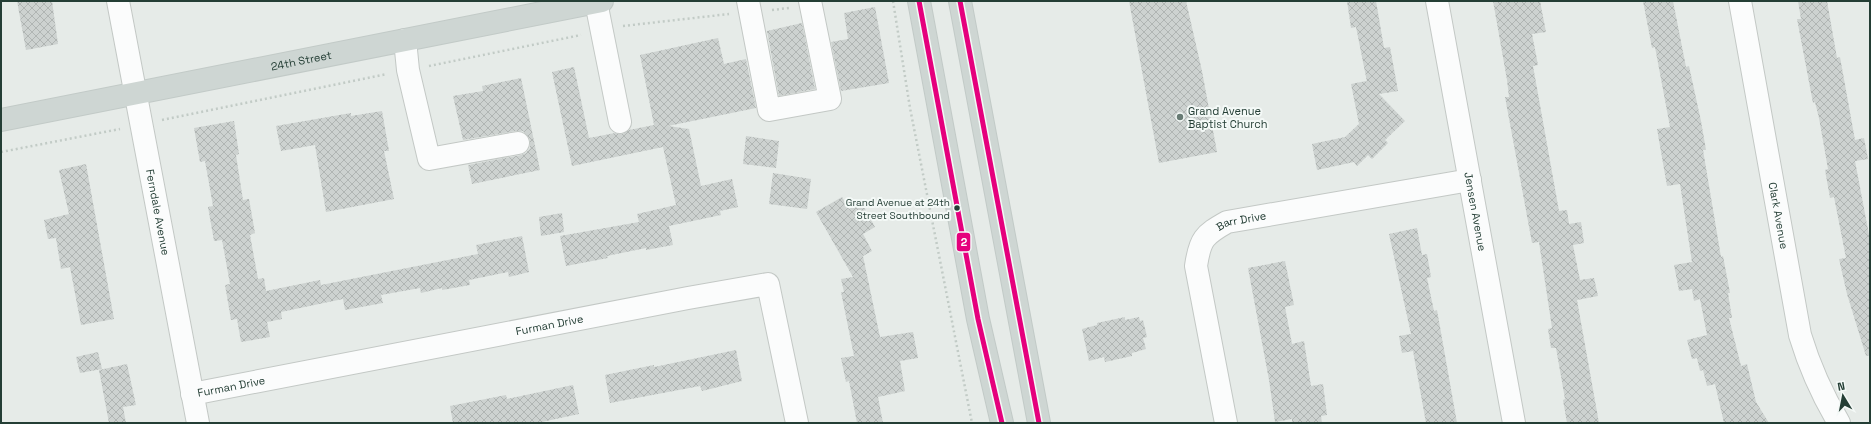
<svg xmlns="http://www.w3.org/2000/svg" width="1871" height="424" font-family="'Space Grotesk',sans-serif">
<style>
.building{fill:url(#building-cross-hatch)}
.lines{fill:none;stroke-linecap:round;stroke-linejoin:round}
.minor-casing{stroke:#c3c8c5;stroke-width:24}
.major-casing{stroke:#c2cac7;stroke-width:24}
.path{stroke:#c2cbc6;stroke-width:2.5;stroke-dasharray:2 3;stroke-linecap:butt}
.minor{stroke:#fbfcfc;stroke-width:22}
.major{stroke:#ced6d3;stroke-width:22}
.bus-1-casing{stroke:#f4f9f7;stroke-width:8}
.bus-1{stroke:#e5007d;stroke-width:5}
.poi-dot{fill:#687b74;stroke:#f4f9f7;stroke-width:1.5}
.bus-dot{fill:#243e35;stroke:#f4f9f7;stroke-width:1.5}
.labels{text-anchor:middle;stroke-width:4;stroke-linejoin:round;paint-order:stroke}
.bus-label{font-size:10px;fill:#243e35;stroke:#f4f9f7;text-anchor:end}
.street-label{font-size:11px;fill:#243e35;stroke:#f4f9f7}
.poi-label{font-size:11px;fill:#243e35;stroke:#f4f9f7;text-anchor:start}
.line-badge{stroke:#f4f9f7;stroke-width:1.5}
.badge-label{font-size:11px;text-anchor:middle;font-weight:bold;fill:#fff}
</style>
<defs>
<pattern id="building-cross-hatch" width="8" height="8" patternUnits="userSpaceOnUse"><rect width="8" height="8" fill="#cdd2d0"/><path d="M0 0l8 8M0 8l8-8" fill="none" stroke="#b0b5b3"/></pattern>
</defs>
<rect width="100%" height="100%" fill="#e6ebe8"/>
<path class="building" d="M 17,1 L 52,1 L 58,44 L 26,50 Z
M 1129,1 L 1186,1 L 1202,71 L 1217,152 L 1159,163 Z
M 1347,1 L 1376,1 L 1384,48 L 1390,47 L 1398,91 L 1379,94 L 1405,121 L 1385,140 L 1388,143 L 1372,159 L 1368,155 L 1357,166 L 1354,162 L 1317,170 L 1312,144 L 1345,137 L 1359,124 L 1351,84 L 1366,81 L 1367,82 L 1356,27 L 1351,28 Z
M 1493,1 L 1540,1 L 1546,32 L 1532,34 L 1538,65 L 1533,66 L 1559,211 L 1567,210 L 1569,224 L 1581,222 L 1584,243 L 1573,245 L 1580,280 L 1594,278 L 1598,296 L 1577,300 L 1599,423 L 1567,423 L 1563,400 L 1565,399 L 1556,348 L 1551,348 L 1548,329 L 1552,328 L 1539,242 L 1532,243 L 1505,97 L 1509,97 L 1507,80 Z
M 1643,1 L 1673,1 L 1686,67 L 1689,66 L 1701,121 L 1706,150 L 1703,150 L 1721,257 L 1723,256 L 1730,293 L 1728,293 L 1732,318 L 1729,318 L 1741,366 L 1747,364 L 1756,402 L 1769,423 L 1724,423 L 1715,384 L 1707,386 L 1703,370 L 1700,371 L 1697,358 L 1692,359 L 1687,340 L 1707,335 L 1700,299 L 1694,301 L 1692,289 L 1679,291 L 1674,265 L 1692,262 L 1680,184 L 1667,186 L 1657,129 L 1670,127 L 1655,47 L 1652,48 Z
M 1798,1 L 1827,1 L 1837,58 L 1840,57 L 1855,140 L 1864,138 L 1868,159 L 1855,161 L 1870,240 L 1870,355 L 1866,356 L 1847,294 L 1839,259 L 1846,258 L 1834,197 L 1830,198 L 1825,170 L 1828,169 L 1819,118 L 1815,102 L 1813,103 L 1797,19 L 1801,19 Z
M 875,7 L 889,83 L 841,91 L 831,42 L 848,39 L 844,13 Z
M 802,23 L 815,89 L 779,96 L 767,31 Z
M 718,38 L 724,64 L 746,59 L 756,108 L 668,126 L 689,129 L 701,186 L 732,179 L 738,207 L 720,211 L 721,215 L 669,226 L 673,245 L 646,250 L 646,248 L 607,256 L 608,258 L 566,266 L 560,236 L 639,222 L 637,214 L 676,205 L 663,147 L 572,166 L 552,72 L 574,67 L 589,138 L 615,133 L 623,134 L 629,130 L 654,125 L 640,55 Z
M 521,78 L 540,170 L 472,184 L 468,165 L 521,155 L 526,153 L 530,148 L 530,140 L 527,135 L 523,131 L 516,131 L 463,140 L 453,96 L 483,91 L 482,86 Z
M 382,111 L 389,151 L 384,151 L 394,199 L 326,212 L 315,145 L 281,151 L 276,126 L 351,113 L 351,116 Z
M 234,121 L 239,154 L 236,155 L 243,200 L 249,199 L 255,233 L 250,235 L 258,279 L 264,278 L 266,291 L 320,280 L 321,285 L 478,254 L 476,245 L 522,236 L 529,272 L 509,277 L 508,272 L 469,280 L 470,285 L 442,290 L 442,288 L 421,293 L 420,288 L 381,295 L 383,303 L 345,310 L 343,299 L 281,312 L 282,319 L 267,322 L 270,337 L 241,342 L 237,319 L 231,320 L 225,285 L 230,284 L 222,240 L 214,241 L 208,207 L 213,206 L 205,161 L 200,162 L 194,128 Z
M 746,136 L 779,141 L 776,168 L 743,164 Z
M 86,164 L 114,319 L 81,325 L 70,267 L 61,269 L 56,238 L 48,239 L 44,220 L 69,214 L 59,170 Z
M 773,173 L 811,179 L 807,209 L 769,204 Z
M 842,197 L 849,209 L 861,202 L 875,227 L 863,234 L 872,251 L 863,256 L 880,337 L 913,332 L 918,358 L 900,361 L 905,391 L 878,397 L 883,423 L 857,423 L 849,381 L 846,382 L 841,358 L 854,356 L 841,292 L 844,292 L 841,279 L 853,277 L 816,212 Z
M 562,213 L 564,232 L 541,236 L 539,217 Z
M 1417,228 L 1422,255 L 1427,254 L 1431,277 L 1427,278 L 1434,311 L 1437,310 L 1457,423 L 1426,423 L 1413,351 L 1402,353 L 1399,336 L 1411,334 L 1389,234 Z
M 1285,261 L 1294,305 L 1285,307 L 1292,344 L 1304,341 L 1311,386 L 1323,384 L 1327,415 L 1321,416 L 1322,423 L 1292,423 L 1292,419 L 1275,422 L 1269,380 L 1248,268 Z
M 1125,317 L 1125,320 L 1139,317 L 1140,321 L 1143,320 L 1147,337 L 1143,338 L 1146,349 L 1132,353 L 1132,356 L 1105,362 L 1104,357 L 1089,361 L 1082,329 L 1097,325 L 1097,323 Z
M 736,350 L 742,381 L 702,391 L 700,386 L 610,403 L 605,375 L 654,365 L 654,367 Z
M 98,352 L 102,369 L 80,373 L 76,357 Z
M 127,364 L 136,405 L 123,407 L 126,423 L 109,423 L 99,370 Z
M 573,385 L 579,414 L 537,423 L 453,423 L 450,406 L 506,395 L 507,399 Z"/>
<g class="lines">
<g class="minor-casing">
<g id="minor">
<path id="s1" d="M 118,1 L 198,423"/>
<path d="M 748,1 L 769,110 L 830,99 L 810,1"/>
<path id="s2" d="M 1437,1 L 1514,423"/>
<path id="s3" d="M 1740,1 L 1800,335 C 1810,368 1821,393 1839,423"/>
<path d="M 596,2 L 620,122"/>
<path d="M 405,40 L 408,70 L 429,159 L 518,143"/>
<path id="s4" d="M 192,394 L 688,298 L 768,284 L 797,423"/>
<path id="s5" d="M 1226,423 L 1196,266 C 1200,239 1204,235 1227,222 L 1470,180"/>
</g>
</g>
<g class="major-casing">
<g id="major">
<path d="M 919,1 L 978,319 L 1002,423"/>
<path d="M 960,1 L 1039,423"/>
<path id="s6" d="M 1,120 L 602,1"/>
</g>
</g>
<path class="path" d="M 893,1 L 910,108 L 972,423
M 772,10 L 789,8
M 623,26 L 729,14
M 429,66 L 581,35
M 162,120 L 387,74
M 1,152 L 120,129"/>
<use href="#minor" class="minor"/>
<use href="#major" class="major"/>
<g class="bus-1-casing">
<path id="bus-1" d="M 919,1 L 978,319 L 1002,423
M 960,1 L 1039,423"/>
</g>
<use href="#bus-1" class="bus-1"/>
</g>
<circle class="poi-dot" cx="1180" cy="117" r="4"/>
<circle class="bus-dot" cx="957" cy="208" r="3.5"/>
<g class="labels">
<g class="bus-label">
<text x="950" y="206">Grand Avenue at 24th<tspan x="950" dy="13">Street Southbound</tspan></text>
</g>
<g class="street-label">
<text dy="4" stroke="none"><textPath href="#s6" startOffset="306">24th Street</textPath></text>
<text dy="4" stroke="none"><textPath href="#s1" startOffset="215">Ferndale Avenue</textPath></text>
<text dy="4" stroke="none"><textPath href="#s2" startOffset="214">Jensen Avenue</textPath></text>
<text dy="4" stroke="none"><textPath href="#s3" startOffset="218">Clark Avenue</textPath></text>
<text dy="4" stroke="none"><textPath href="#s5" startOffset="231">Barr Drive</textPath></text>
<text dy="4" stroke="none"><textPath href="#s4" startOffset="364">Furman Drive</textPath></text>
<text dy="4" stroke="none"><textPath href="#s4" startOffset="40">Furman Drive</textPath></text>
</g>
<g class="poi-label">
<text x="1188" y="115">Grand Avenue<tspan x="1188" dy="13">Baptist Church</tspan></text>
</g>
</g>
<rect class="line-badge" x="956" y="232" width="15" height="20" rx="4" fill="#e5007d"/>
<g class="badge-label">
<text x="964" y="246">2</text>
</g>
<rect width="1871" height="424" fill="none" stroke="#243e35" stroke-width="4"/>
<g transform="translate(1843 396) rotate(350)" stroke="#f4f9f7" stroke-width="3" paint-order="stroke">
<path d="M0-3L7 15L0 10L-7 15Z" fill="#243e35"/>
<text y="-6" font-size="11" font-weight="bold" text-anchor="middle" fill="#243e35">N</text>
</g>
</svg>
